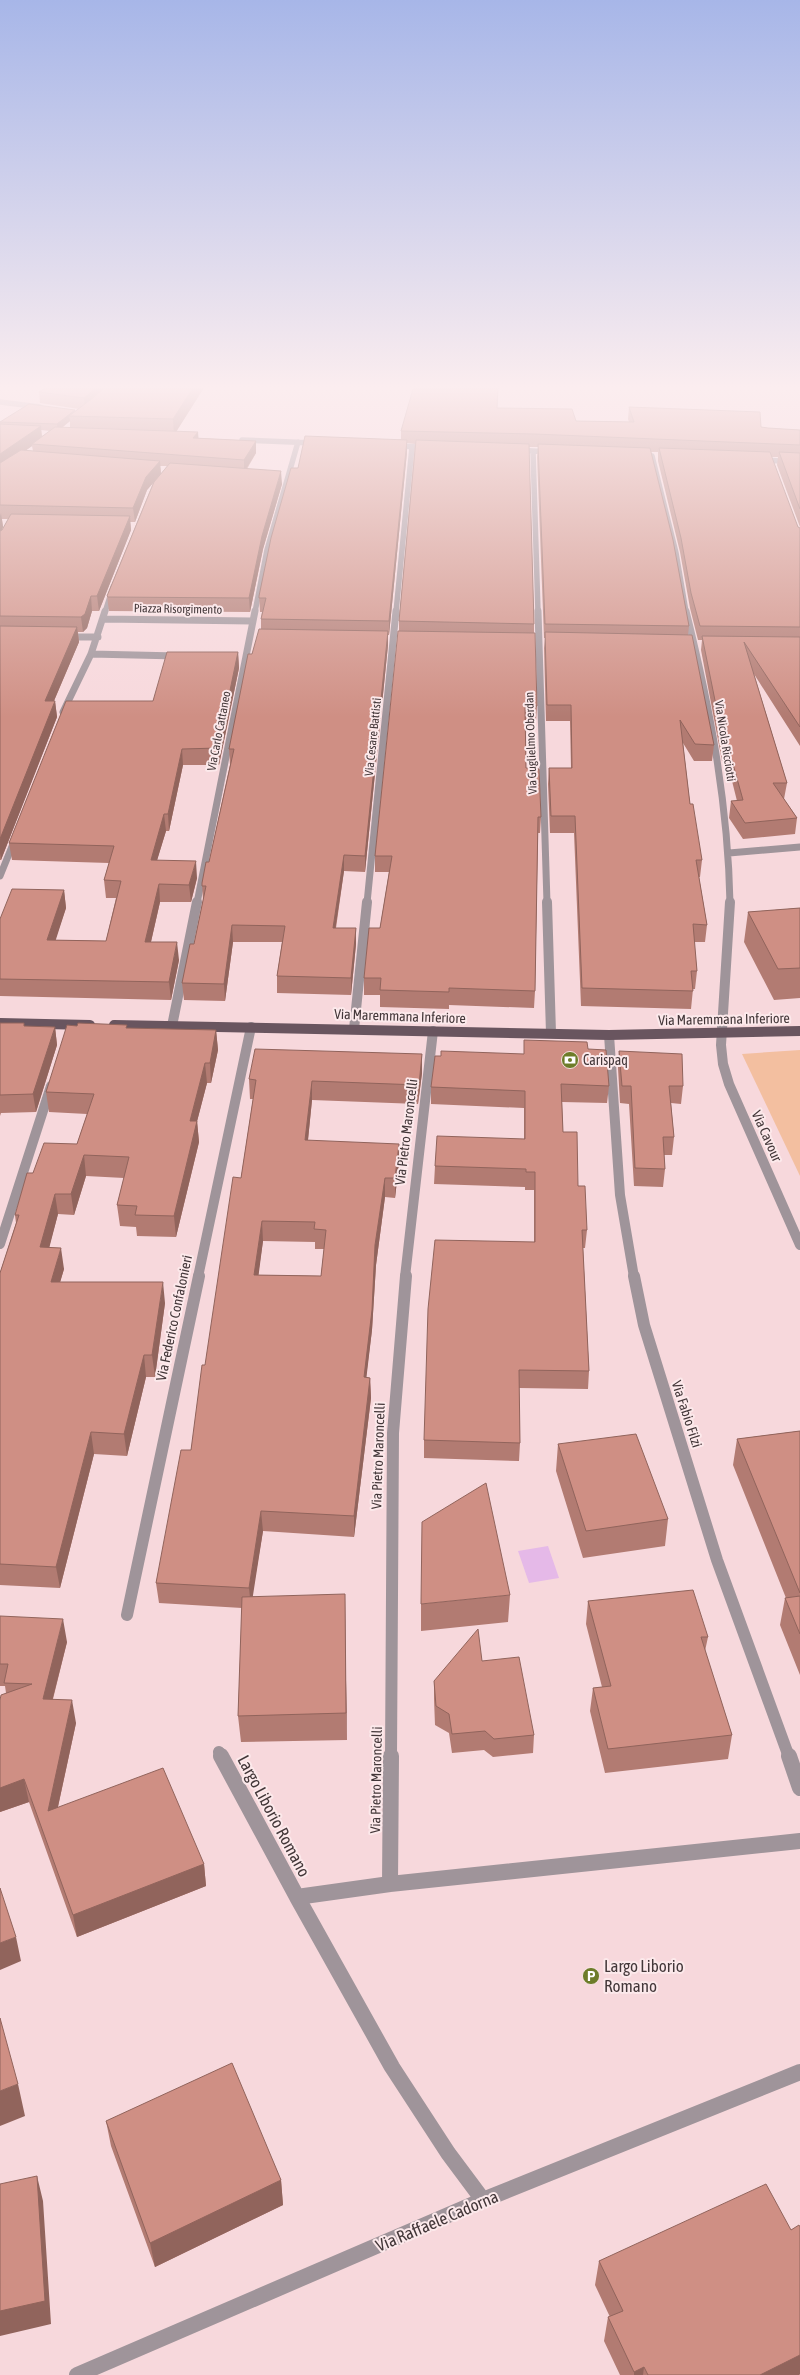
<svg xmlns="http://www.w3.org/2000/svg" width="800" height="2375" font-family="'Asap Condensed',sans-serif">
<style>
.green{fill:#f3bfa0}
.water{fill:#e5b9e8}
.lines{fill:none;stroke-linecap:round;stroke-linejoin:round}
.minor-far4{stroke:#9f949a;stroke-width:5.5}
.minor-far3{stroke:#9f949a;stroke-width:7}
.minor-far2{stroke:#9f949a;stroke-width:10}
.minor-far1{stroke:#9f949a;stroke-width:12}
.minor{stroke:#9f949a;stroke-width:16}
.major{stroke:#69555f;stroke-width:10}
.wall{fill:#b27b72;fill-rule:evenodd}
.shaded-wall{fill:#91645c}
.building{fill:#cf8f84;stroke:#91645c;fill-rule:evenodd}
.labels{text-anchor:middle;stroke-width:4;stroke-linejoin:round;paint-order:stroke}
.far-street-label{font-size:12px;fill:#433739;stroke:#fce9eb}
.street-label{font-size:14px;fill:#433739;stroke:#fce9eb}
.poi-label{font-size:14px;fill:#433739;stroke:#fce9eb;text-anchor:start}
.near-street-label{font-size:17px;fill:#433739;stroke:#fce9eb}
.near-poi-label{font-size:17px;fill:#433739;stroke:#fce9eb;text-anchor:start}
</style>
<rect width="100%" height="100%" fill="#f7d8dc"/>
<path class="green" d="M 800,1050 L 800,1176 L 742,1054 Z"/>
<path class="water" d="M 548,1546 L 559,1578 L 529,1583 L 518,1551 Z"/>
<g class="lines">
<path class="minor-far4" d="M 0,402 L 40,407
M 242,440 L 316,443
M 394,446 L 428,447
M 516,450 L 550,452
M 533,451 L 538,612
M 652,456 L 676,553 L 686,612
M 760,460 L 800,462
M 105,612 L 113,587
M 255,612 L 267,550 L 298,442
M 396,612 L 412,447"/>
<path class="minor-far3" d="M 538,611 L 547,903
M 686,611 C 710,707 728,803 730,903
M 104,619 L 252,621
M 66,637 L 98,637
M 91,654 L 178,656
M 63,712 L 91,654 L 105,611
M 729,853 L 800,847
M 0,876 L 15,839
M 197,903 L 255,611
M 367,903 L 396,611"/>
<path class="minor-far2" d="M 547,902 L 551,1033
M 730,902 L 721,1045 L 723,1064 L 729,1084 L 800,1245
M 172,1026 L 197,902
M 354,1029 L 367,902
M 609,1035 L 620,1195 L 634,1277
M 0,1244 L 51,1086
M 198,1277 L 251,1027
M 405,1277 L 433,1031"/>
<path class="minor-far1" d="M 634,1276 L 644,1325 L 717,1560 L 789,1757
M 127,1615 L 199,1276
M 219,1752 L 222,1757
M 391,1757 L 393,1433 L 406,1276"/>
<path class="minor" d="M 221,1756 L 297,1897
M 789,1756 L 800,1788
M 390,1884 L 391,1756
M 483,2200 L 448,2153 L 392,2067 L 297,1897 L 390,1884 L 800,1841
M 77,2375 L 483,2200 L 800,2072"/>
<path class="major" d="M 0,1023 L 90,1025
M 114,1025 L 609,1035 L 800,1031"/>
</g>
<path class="wall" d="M 32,385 L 205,385 L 205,386 L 176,432 L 198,432 L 198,438 L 256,441 L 256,453 L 247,469 L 282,484 L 263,549 L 250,612 L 109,611 L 107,596 L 153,483 L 147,490 L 135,522 L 130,522 L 131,530 L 99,611 L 92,611 L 87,628 L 83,632 L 78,632 L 79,642 L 54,701 L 55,701 L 57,717 L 1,860 L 0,860 L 0,422 L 75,411 L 79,409 L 40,403 L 39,392 L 47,386 ZM 70,421 L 70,428 L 62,428 ZM 41,430 L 50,431 L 42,436 ZM 32,446 L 33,451 L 26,450 ZM 160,466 L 167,466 L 161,474 ZM 2,519 L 8,519 L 2,530 L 3,527 Z
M 450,385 L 498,385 L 497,408 L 576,421 L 629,422 L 628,419 L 629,407 L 761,427 L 768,428 L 800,430 L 800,527 L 777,465 L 778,457 L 771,457 L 798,527 L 800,528 L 800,746 L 754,674 L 787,783 L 784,799 L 797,818 L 795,834 L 743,839 L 729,818 L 731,801 L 737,801 L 727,761 L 722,761 L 701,650 L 702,640 L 698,640 L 690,608 L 680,552 L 658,461 L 658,452 L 651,452 L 689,626 L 688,635 L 714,745 L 712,761 L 694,761 L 683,743 L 690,804 L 702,860 L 700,877 L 699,877 L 707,925 L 705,942 L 694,942 L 697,971 L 695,989 L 693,989 L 691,1009 L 581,1006 L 574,833 L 550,833 L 548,784 L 549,768 L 571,768 L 570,721 L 546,721 L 544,648 L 545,638 L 544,638 L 537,457 L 538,447 L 529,447 L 534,624 L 534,633 L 537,706 L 536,721 L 525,720 L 526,768 L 541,817 L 540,833 L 538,833 L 535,991 L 534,1008 L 449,1005 L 449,1009 L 380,1007 L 380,995 L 364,995 L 364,978 L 380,928 L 389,872 L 375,872 L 375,856 L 399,631 L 399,621 L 415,444 L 407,443 L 407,452 L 389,635 L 388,635 L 388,645 L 365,872 L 344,871 L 336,928 L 356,928 L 356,944 L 351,995 L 277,993 L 277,976 L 282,942 L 233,942 L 225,1001 L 184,1000 L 182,983 L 194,944 L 203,900 L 202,883 L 209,862 L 230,765 L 229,749 L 252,654 L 261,629 L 261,619 L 262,612 L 260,612 L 259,596 L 298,468 L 401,439 L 401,431 L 450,389 Z
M 238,652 L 239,668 L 219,765 L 183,765 L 169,831 L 166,831 L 157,860 L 197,878 L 191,902 L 160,902 L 151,942 L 179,960 L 171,1000 L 0,996 L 0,919 L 64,890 L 66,908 L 55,940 L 106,941 L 116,898 L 106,898 L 104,880 L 109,863 L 12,860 L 9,843 L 153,701 Z
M 800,908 L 800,998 L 774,1000 L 744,942 L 748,912 Z
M 0,1023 L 25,1026 L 55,1027 L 57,1045 L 36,1112 L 1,1113 L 0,1116 Z
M 128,1028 L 216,1030 L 218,1050 L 211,1083 L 207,1083 L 197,1121 L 199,1142 L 176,1237 L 137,1236 L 136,1227 L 120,1226 L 117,1205 L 124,1178 L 86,1176 L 74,1215 L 58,1214 L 49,1247 L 64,1269 L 60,1282 L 165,1303 L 155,1377 L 146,1377 L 127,1456 L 94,1454 L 60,1588 L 0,1585 L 0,1273 L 16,1223 L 15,1215 L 33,1173 L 77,1144 L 87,1114 L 49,1112 L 46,1092 Z
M 524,1040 L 588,1049 L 609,1086 L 607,1103 L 562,1102 L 563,1132 L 578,1186 L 587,1230 L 585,1248 L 583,1248 L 589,1371 L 588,1389 L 519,1388 L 520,1443 L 519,1461 L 424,1458 L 424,1440 L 534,1242 L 534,1190 L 525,1190 L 525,1187 L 434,1184 L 435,1166 L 524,1139 L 524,1108 L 431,1104 L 431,1087 L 524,1054 Z
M 619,1051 L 683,1086 L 681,1104 L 671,1103 L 674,1137 L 672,1155 L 664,1155 L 665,1169 L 663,1187 L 634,1186 L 629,1104 L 620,1103 L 618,1068 Z
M 422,1054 L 422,1073 L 418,1104 L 312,1100 L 308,1140 L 399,1163 L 395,1198 L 385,1197 L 376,1265 L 372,1330 L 366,1377 L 370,1378 L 371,1398 L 354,1537 L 263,1531 L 252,1596 L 345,1621 L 347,1740 L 241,1742 L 238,1716 L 242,1608 L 159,1603 L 156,1583 L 191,1450 L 241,1178 L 253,1099 L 250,1099 L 249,1079 ZM 263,1241 L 315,1242 L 315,1249 L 324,1249 L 321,1276 L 258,1275 Z
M 800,1431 L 800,1675 L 780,1625 L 785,1598 L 786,1598 L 733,1465 L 737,1439 Z
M 558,1444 L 668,1519 L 665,1546 L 583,1558 L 556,1471 Z
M 510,1595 L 508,1622 L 421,1631 L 421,1604 Z
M 588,1601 L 708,1637 L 705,1651 L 732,1735 L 728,1759 L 605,1773 L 590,1711 L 593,1688 L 602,1687 L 586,1624 Z
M 0,1616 L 67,1642 L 53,1699 L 76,1723 L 58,1807 L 204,1864 L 206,1886 L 77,1937 L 29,1802 L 0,1812 L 0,1700 L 6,1693 L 5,1686 L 0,1686 Z
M 482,1661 L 534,1735 L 533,1753 L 493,1757 L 484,1750 L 452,1753 L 449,1733 L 435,1725 L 434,1699 L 434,1681 Z
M 106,2121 L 281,2180 L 283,2205 L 155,2267 L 111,2146 Z
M 800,2227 L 800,2374 L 799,2375 L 620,2375 L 604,2341 L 608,2317 L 610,2317 L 595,2285 L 599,2261 L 791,2230 Z"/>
<path class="shaded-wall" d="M 99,385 L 112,385 L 85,409 L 84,398 Z
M 195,385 L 205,385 L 205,386 L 174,435 L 173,419 Z
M 75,410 L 69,416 L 70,421 L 57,431 L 57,424 Z
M 41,426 L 42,439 L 32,444 L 32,446 L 0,469 L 0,454 Z
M 198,432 L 199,444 L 193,438 Z
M 407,440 L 407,452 L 389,635 L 389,621 Z
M 256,441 L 256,453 L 244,472 L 244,460 Z
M 160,461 L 161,474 L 147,490 L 135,522 L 133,508 L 146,477 Z
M 281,471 L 282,484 L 263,549 L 250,612 L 249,598 L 262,536 Z
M 1,513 L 3,527 L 0,533 L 0,516 Z
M 130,516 L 131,530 L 99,611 L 97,596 Z
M 91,596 L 92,611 L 87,628 L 83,632 L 81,617 Z
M 77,627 L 79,642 L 47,717 L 45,701 Z
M 388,631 L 388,645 L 365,872 L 365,856 Z
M 238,652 L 239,668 L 219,765 L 218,748 Z
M 55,701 L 57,717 L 1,860 L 0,853 L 0,839 Z
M 182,749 L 183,765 L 169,831 L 168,814 Z
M 164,814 L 166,831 L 152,877 L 151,860 Z
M 344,855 L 344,871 L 333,944 L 333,928 Z
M 196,861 L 197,878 L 191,902 L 189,885 Z
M 159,884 L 160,902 L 147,959 L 145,942 Z
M 64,890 L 66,908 L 50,958 L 47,940 Z
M 232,925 L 233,942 L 225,1001 L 224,984 Z
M 356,928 L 356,944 L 351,995 L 351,978 Z
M 177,942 L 179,960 L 171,1000 L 169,982 Z
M 55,1027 L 57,1045 L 36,1112 L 33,1094 Z
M 216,1030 L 218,1050 L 211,1083 L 210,1063 Z
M 422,1054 L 422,1073 L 418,1104 L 419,1085 Z
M 205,1063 L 207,1083 L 192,1141 L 190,1121 Z
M 312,1081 L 312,1100 L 306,1159 L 305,1140 Z
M 197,1121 L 199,1142 L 176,1237 L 174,1216 Z
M 399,1144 L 399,1163 L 395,1198 L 395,1178 Z
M 84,1155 L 86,1176 L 74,1215 L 71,1194 Z
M 385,1178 L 385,1197 L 376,1265 L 372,1330 L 364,1398 L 364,1377 L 375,1245 Z
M 55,1194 L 58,1214 L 44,1268 L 40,1247 Z
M 262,1221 L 263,1241 L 256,1295 L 254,1275 Z
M 61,1248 L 64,1269 L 54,1303 L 51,1282 Z
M 163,1282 L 165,1303 L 155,1377 L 152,1355 Z
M 144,1355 L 146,1377 L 127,1456 L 124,1434 Z
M 370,1378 L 371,1398 L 354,1537 L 354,1516 Z
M 91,1432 L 94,1454 L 60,1588 L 56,1567 Z
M 261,1511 L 263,1531 L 251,1608 L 249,1588 Z
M 345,1594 L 345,1621 L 347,1740 L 346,1713 Z
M 63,1619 L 67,1642 L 47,1721 L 43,1699 Z
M 72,1700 L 76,1723 L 52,1834 L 48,1811 Z
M 24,1779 L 29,1802 L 0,1812 L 0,1788 Z
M 204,1864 L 206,1886 L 77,1937 L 73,1915 Z
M 16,1937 L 21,1961 L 0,1970 L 0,1943 Z
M 18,2084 L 25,2116 L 0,2126 L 0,2091 Z
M 37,2176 L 43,2201 L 51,2324 L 0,2336 L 0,2311 Z
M 281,2180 L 283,2205 L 155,2267 L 150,2243 Z
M 800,2355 L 800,2374 L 799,2375 L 760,2375 Z
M 644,2367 L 643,2375 L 634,2375 L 634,2372 Z"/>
<path class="building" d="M 50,385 L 99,385 L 84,398 L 39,392 Z
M 107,385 L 195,385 L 173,419 L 69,416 L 94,397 Z
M 450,385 L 498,385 L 497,408 L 572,409 L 576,421 L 634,422 L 629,407 L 760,412 L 761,427 L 768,428 L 800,430 L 800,445 L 534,434 L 401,431 L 413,389 L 450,389 Z
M 29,404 L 75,410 L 57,424 L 0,422 Z
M 0,424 L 41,426 L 0,454 Z
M 55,427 L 198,432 L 193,438 L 256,441 L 244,460 L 32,444 Z
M 305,436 L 407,440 L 389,621 L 261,619 L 266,598 L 259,598 L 259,596 L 271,538 L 291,468 L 298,468 Z
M 416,440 L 529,444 L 534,624 L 399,621 Z
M 538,444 L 650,448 L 673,540 L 689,626 L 545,624 Z
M 659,448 L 770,452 L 798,527 L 800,528 L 800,627 L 700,626 L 691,593 L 681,538 Z
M 21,450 L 160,461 L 146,477 L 133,508 L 0,505 L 0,463 Z
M 779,452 L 800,453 L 800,509 Z
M 170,463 L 281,471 L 262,536 L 249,598 L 108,597 L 107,596 L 154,482 Z
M 11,514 L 130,516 L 97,596 L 91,596 L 85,614 L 81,617 L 0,616 L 0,531 L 2,530 Z
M 0,626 L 77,627 L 45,701 L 55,701 L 0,839 Z
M 259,629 L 388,631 L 365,856 L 344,855 L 333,928 L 356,928 L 351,978 L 277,976 L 285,926 L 232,925 L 224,984 L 182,983 L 190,944 L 194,944 L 206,886 L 202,886 L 202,883 L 206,862 L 209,862 L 234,749 L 229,749 L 248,654 L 252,654 Z
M 398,631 L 535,633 L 537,706 L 525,706 L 526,768 L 539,769 L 541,817 L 538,817 L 535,991 L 449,988 L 449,992 L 380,990 L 381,978 L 364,978 L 369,928 L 380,928 L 392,856 L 375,856 Z
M 545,632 L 692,635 L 714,745 L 695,744 L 680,720 L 690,804 L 693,804 L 702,860 L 696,860 L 707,925 L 693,924 L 697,971 L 691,971 L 693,991 L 582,988 L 575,816 L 551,816 L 549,768 L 572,768 L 571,705 L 547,705 Z
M 702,636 L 800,637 L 800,727 L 744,642 L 787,783 L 773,783 L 797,818 L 745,823 L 731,801 L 743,800 L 728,746 L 724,745 Z
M 167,652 L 238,652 L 218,748 L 182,749 L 168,814 L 164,814 L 151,860 L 196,861 L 189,885 L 159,884 L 145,942 L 177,942 L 169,982 L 0,979 L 0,919 L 12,889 L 64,890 L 47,940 L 106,941 L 121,881 L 104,880 L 114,846 L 9,843 L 66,701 L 153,701 Z
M 800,908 L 800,968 L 778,969 L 748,912 Z
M 0,1023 L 24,1023 L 24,1026 L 55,1027 L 33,1094 L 0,1095 Z
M 78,1023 L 127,1025 L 126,1028 L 216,1030 L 210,1063 L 205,1063 L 190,1121 L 197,1121 L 174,1216 L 135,1215 L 137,1206 L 117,1205 L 129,1157 L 84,1155 L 71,1194 L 55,1194 L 40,1247 L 61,1248 L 51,1282 L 163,1282 L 152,1355 L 144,1355 L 124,1434 L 91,1432 L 56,1567 L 0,1564 L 0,1273 L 19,1215 L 15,1215 L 27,1173 L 33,1173 L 44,1143 L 77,1144 L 94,1094 L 46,1092 L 67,1025 L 77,1026 Z
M 524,1040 L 587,1042 L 588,1049 L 606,1050 L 609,1086 L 561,1084 L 563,1132 L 577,1132 L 578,1186 L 585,1186 L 587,1230 L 582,1230 L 589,1371 L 519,1370 L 520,1443 L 424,1440 L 428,1309 L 435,1240 L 535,1242 L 535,1172 L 526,1172 L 526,1169 L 435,1166 L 437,1136 L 525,1139 L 525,1091 L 431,1087 L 435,1056 L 441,1056 L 441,1051 L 524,1054 Z
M 255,1049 L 422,1054 L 419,1085 L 312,1081 L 305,1140 L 399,1144 L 395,1178 L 385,1178 L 375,1245 L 372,1310 L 364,1377 L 370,1378 L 354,1516 L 261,1511 L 249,1588 L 156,1583 L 181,1450 L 191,1450 L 202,1365 L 205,1365 L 233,1177 L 241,1178 L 256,1080 L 249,1079 ZM 262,1221 L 315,1222 L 314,1229 L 326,1230 L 321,1276 L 254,1275 Z
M 619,1051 L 682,1054 L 683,1086 L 669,1086 L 674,1137 L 663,1137 L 665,1169 L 635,1168 L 631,1086 L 622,1086 Z
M 800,1431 L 800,1593 L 737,1439 Z
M 636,1434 L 668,1519 L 586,1531 L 558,1444 Z
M 486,1483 L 510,1595 L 421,1604 L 422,1522 Z
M 693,1590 L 708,1637 L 701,1637 L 732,1735 L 608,1749 L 593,1688 L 611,1686 L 588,1601 Z
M 345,1594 L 346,1713 L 238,1716 L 242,1597 Z
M 800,1596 L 800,1634 L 785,1598 Z
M 0,1616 L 63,1619 L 43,1699 L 72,1700 L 48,1811 L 163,1768 L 204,1864 L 73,1915 L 24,1779 L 0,1788 L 0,1700 L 1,1695 L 32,1684 L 4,1683 L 8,1664 L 0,1664 Z
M 478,1629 L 482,1661 L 519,1657 L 534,1735 L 494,1739 L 485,1731 L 452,1734 L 449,1714 L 436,1706 L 434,1681 Z
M 0,1888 L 16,1937 L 0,1943 Z
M 0,2018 L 18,2084 L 0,2091 Z
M 232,2063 L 281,2180 L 150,2243 L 106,2121 Z
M 37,2176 L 45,2301 L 0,2311 L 0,2184 Z
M 766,2184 L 791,2230 L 799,2225 L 800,2227 L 800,2355 L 760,2375 L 648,2375 L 644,2367 L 634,2372 L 608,2317 L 623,2311 L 599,2261 Z"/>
<linearGradient id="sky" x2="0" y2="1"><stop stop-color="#a7b6e8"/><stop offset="0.54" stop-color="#fbedef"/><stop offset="1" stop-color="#fbedef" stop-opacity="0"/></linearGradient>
<rect width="800" height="717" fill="url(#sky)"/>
<defs>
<g id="bank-disc" transform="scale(0.9)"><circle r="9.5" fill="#6d7c29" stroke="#fce9eb"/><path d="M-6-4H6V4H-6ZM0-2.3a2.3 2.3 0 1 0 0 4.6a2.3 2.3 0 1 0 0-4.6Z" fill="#fff"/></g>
<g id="parking-disc" transform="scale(0.9)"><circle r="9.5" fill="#6d7c29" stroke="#fce9eb"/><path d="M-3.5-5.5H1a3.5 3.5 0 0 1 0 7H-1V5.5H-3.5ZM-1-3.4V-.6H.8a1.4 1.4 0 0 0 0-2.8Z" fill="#fff"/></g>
</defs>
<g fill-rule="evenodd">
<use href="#bank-disc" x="570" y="1060"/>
<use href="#parking-disc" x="591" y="1976"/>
</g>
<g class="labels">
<g class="far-street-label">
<text transform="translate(178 609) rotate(1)" y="4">Piazza Risorgimento</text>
<text transform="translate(219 731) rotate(-79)" y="4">Via Carlo Cattaneo</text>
<text transform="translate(373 737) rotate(-84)" y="4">Via Cesare Battisti</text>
<text transform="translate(725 741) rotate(81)" y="4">Via Nicola Ricciotti</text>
<text transform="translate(531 743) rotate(-92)" y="4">Via Guglielmo Oberdan</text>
</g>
<g class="street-label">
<text transform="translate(400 1016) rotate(2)" y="5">Via Maremmana Inferiore</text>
<text transform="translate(724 1019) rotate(-1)" y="5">Via Maremmana Inferiore</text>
<text transform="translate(406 1132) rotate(-83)" y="5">Via Pietro Maroncelli</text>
<text transform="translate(767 1136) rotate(66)" y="5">Via Cavour</text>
<text transform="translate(174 1318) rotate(-78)" y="5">Via Federico Confalonieri</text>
<text transform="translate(687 1414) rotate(72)" y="5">Via Fabio Filzi</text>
<text transform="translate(378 1456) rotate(-88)" y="5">Via Pietro Maroncelli</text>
<text transform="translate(376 1780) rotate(-89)" y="5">Via Pietro Maroncelli</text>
</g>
<g class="poi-label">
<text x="583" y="1065">Carispaq</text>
</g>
<g class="near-street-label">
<text transform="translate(274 1816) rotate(62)" y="6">Largo Liborio Romano</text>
<text transform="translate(437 2221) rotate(-23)" y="6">Via Raffaele Cadorna</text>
</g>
<g class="near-poi-label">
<text x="604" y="1972">Largo Liborio<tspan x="604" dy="20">Romano</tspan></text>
</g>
</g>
</svg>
